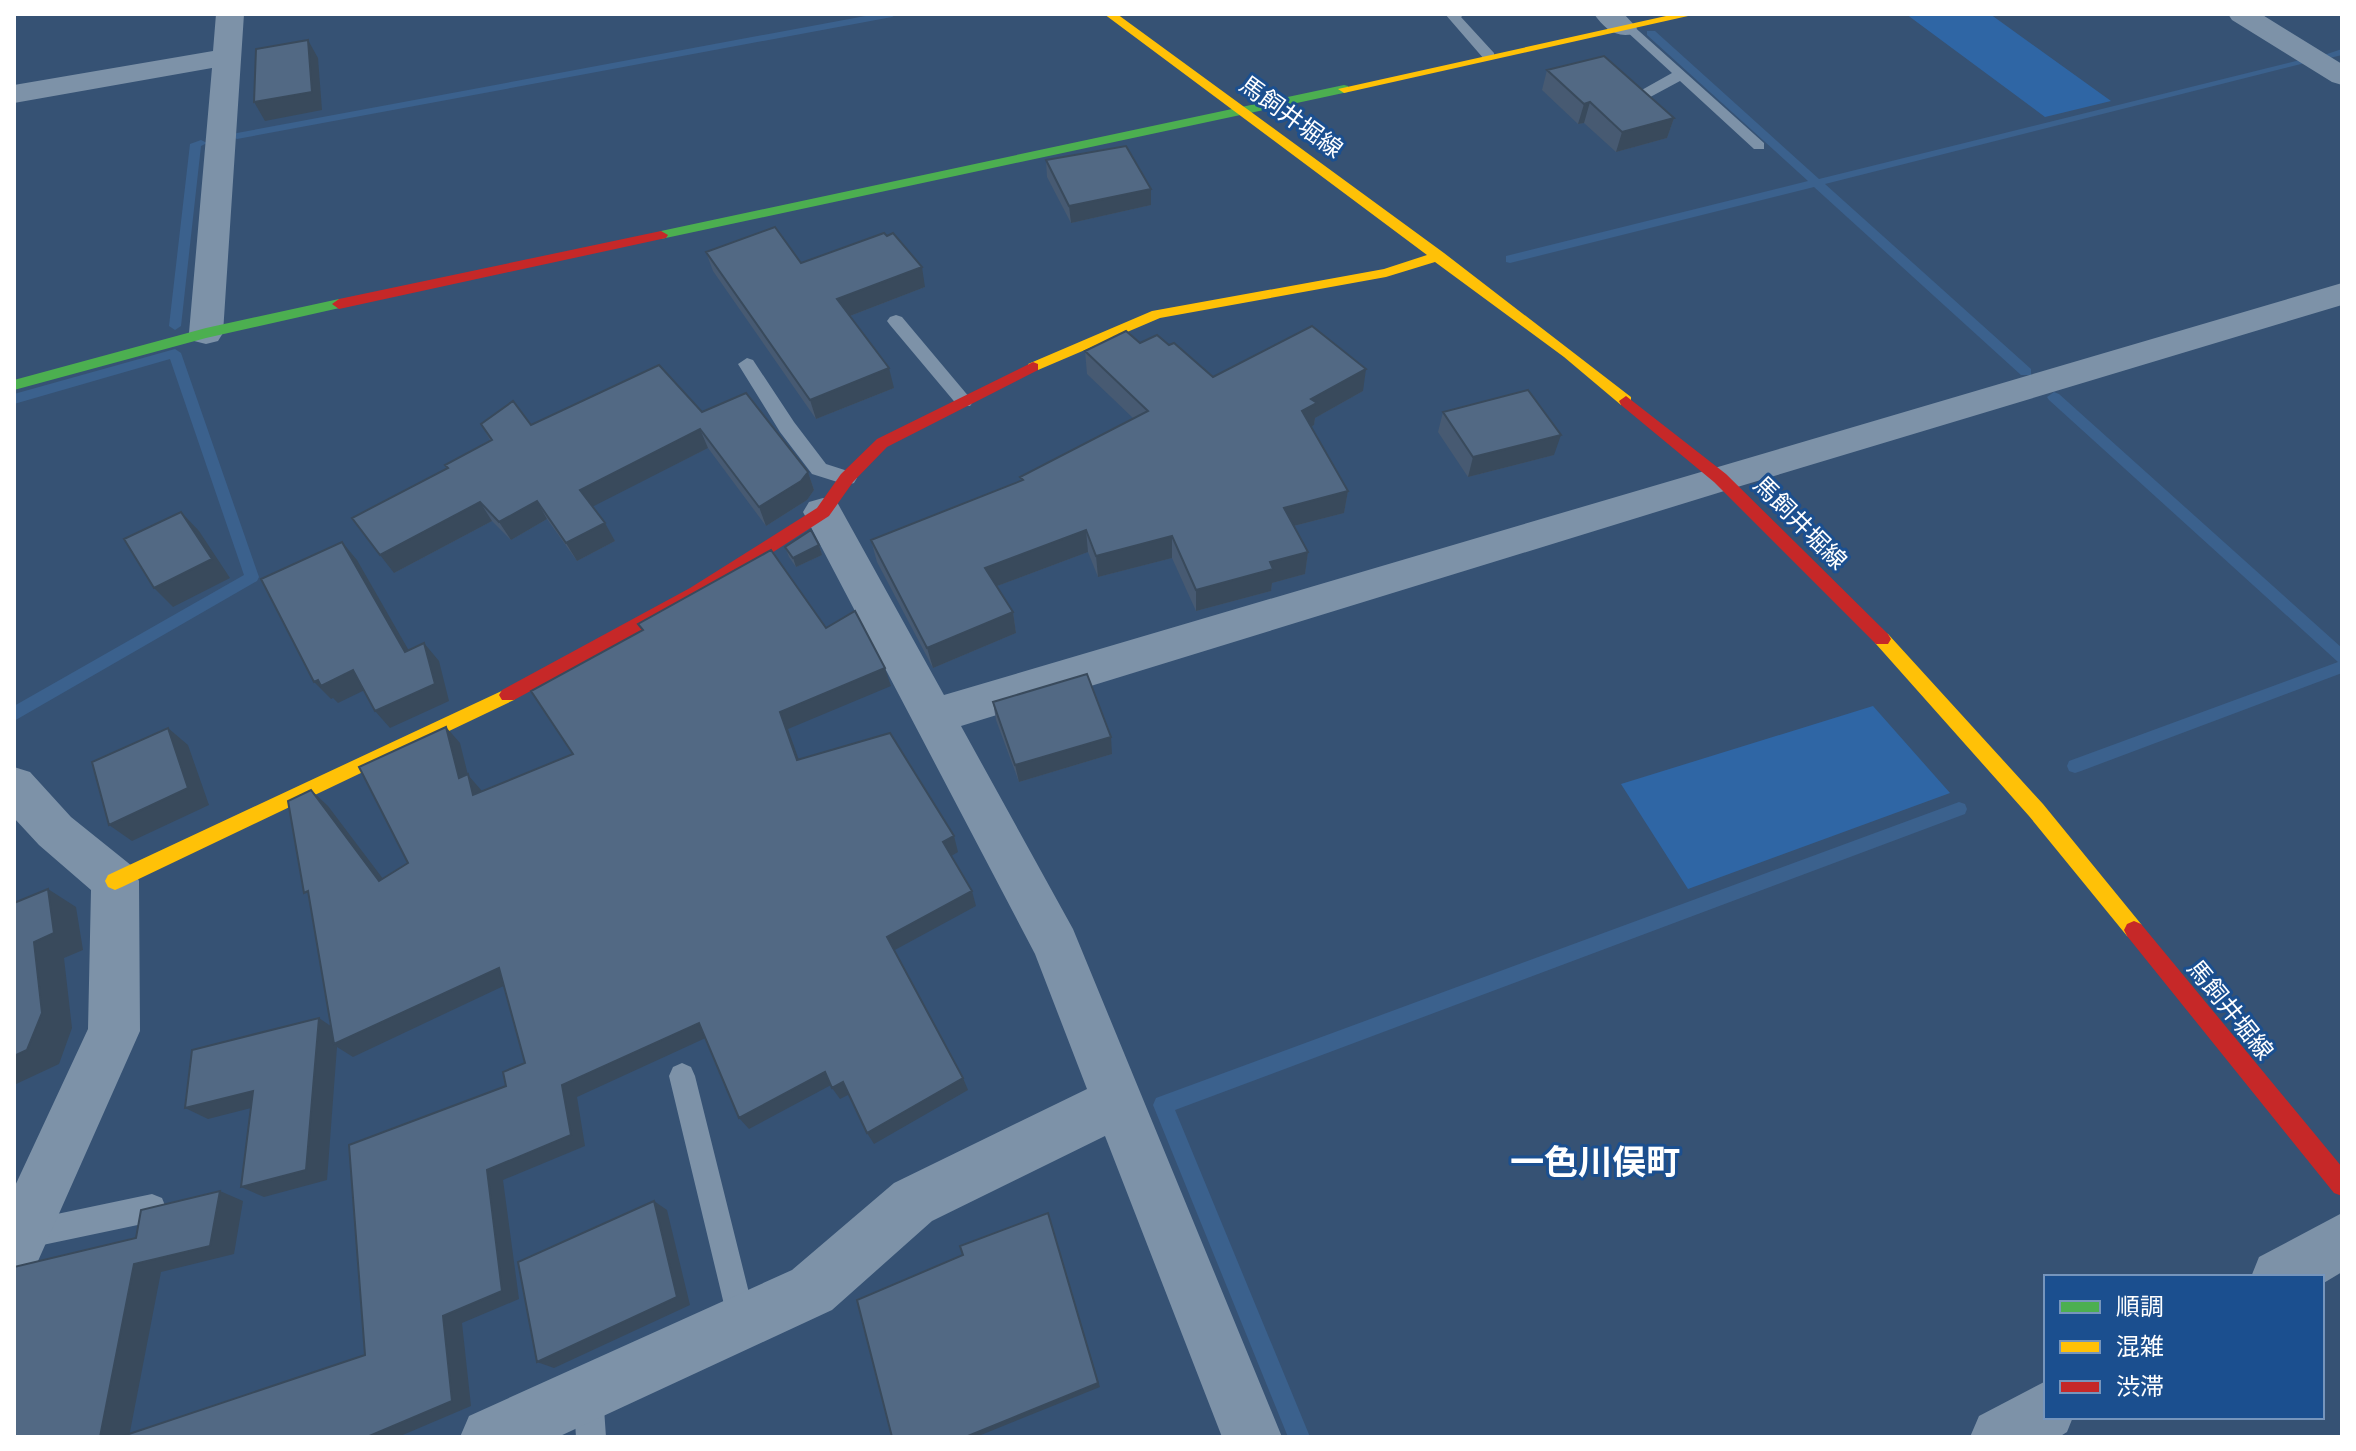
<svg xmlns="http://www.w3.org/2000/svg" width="2356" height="1451" font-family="Poppins,'Noto Sans JP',sans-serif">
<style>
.green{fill:#2f66a5}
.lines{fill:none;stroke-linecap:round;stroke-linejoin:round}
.stream{fill:#3b618d;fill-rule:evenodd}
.lane{fill:#7d92a8;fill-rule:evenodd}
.street{fill:#7d92a8;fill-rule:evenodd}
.fast{fill:#4caf50;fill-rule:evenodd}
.slow{fill:#ffc107;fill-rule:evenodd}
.jam{fill:#c62828;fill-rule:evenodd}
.wall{fill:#475a72}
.shaded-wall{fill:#394a5c}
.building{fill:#526984;stroke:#394a5c;stroke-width:2}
.labels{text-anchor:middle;stroke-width:6;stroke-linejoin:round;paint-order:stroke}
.street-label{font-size:24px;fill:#fff;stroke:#1b4f8f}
.near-quarter-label{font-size:34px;font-weight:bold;fill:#fff;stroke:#1b4f8f}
</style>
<rect width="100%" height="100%" fill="#365274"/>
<path class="green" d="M 1906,14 L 1990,14 L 2111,101 L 2045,117 Z
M 1873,706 L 1950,793 L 1688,889 L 1621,784 Z"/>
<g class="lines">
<path class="stream" d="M 876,14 L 897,14 L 892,17 L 237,139 L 231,136 L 237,133 Z
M 1647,31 L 1655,31 L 1819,179 L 2304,59 L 2309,62 L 1825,184 L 2031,369 L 2031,375 L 2021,375 L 1814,187 L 1510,263 L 1506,262 L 1506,256 L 1808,181 L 1647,35 Z
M 2342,49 L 2342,55 L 2326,59 L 2321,56 Z
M 201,140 L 207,143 L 201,146 L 181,326 L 175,330 L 169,326 L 190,144 Z
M 175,349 L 181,353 L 259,577 L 257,581 L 14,721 L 14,706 L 244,575 L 170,359 L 14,404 L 14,394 Z
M 2054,392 L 2059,394 L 2342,648 L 2342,673 L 2081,771 L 2075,773 L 2069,771 L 2067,766 L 2069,761 L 2338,662 L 2049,400 L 2047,397 Z
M 1959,802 L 1965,804 L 1967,809 L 1965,814 L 1175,1110 L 1310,1437 L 1288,1437 L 1153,1105 L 1156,1098 Z"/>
<path class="lane" d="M 1445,14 L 1465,14 L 1461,17 L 1494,53 L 1494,59 L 1484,59 Z
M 1630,23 L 1764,143 L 1764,149 L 1754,149 L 1680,81 L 1641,102 L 1631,102 L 1631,96 L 1672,73 L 1625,30 L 1625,24 Z
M 896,315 L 902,317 L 970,398 L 973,402 L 970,406 L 958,406 L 890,325 L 887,321 L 890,317 Z
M 747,358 L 753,360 L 794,422 L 826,464 L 854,473 L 857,478 L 854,483 L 847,485 L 812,474 L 780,432 L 738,364 Z
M 682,1063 L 691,1067 L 695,1076 L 756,1321 L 752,1331 L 742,1335 L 732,1331 L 728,1321 L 669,1076 L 673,1067 Z
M 152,1194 L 162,1198 L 166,1208 L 162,1218 L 152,1222 L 14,1251 L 14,1223 Z
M 588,1379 L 599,1383 L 603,1394 L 606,1437 L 576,1437 L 573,1394 L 577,1383 Z"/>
<path class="street" d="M 216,14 L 244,14 L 223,333 L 218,341 L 206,344 L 194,341 L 189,333 L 212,68 L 14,103 L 14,85 L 213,51 Z
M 1594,14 L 1624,14 L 1637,28 L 1633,34 C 1615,38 1604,28 1594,14 Z
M 2228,14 L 2261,14 L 2342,64 L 2342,85 L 2332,82 L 2232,20 Z
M 2342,283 L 2342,305 L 1734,488 L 961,726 L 1073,929 L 1282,1437 L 1222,1437 L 1105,1136 L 932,1221 L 832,1310 L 558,1437 L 460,1437 L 469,1416 L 792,1270 L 894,1183 L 1087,1089 L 1035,954 L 803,512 L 809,502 L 823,498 L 837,502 L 944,695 Z
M 14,767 L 30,772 L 71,817 L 132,866 L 139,881 L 140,1031 L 34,1270 L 14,1278 L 14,1188 L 88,1029 L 91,890 L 39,845 L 14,818 Z
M 2342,1213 L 2342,1272 L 2322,1284 L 2322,1277 L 2251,1277 L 2259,1257 Z
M 2046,1381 L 2046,1417 L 2073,1417 L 2067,1432 L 2059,1437 L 1970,1437 L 1979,1416 Z"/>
<path class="fast" d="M 1344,85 L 1348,86 L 1348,92 L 661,239 L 654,235 L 661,231 Z
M 339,299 L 346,304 L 344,307 L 206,338 L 14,390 L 14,380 L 206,328 Z"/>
<path class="slow" d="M 1104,14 L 1117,14 L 1444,253 L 1631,397 L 1631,405 L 1621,405 L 1564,357 L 1435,262 L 1386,277 L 1160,318 L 1038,370 L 1028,370 L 1028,364 L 1152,311 L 1384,269 L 1427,255 Z
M 1675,14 L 1697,14 L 1344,93 L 1338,89 Z
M 1882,632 L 1888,634 L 2043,804 L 2141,924 L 2144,930 L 2141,936 L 2134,939 L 2127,936 L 2029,816 L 1876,644 L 1873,639 Z
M 508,688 L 514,690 L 517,695 L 514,700 L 122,887 L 115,890 L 108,887 L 105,881 L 108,875 Z"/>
<path class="jam" d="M 661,231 L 668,235 L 666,238 L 339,309 L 332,304 L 339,299 Z
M 1033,362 L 1038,364 L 1038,370 L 887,447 L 853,482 L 829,516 L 702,598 L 514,700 L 502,700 L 499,695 L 502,690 L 690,588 L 817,508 L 841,474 L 877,439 Z
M 1626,396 L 1726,474 L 1888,634 L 1891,639 L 1888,644 L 1876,644 L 1714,482 L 1621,405 L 1619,401 Z
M 2134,921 L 2141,924 L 2342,1167 L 2342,1196 L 2334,1193 L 2127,936 L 2124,930 L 2127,924 Z"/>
</g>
<path class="wall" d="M 1547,70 L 1674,118 L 1667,138 L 1616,152 L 1584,123 L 1578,124 L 1542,90 Z
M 1046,160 L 1151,189 L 1151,205 L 1071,223 L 1047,177 Z
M 706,252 L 925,287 L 850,316 L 894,388 L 816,419 L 713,271 Z
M 1140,343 L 1169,345 L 1213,377 L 1363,391 L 1315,418 L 1314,425 L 1311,427 L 1348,491 L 1344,513 L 1294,526 L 1308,552 L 1305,574 L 1272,583 L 1271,591 L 1196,611 L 1172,558 L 1098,577 L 1088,552 L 997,586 L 1013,612 L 1016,633 L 933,668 L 877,562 L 871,540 L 1021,481 L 1020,477 L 1133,418 L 1087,374 L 1085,351 Z
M 702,412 L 808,472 L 814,490 L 807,500 L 766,526 L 708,448 L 592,506 L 615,541 L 577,561 L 547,519 L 511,540 L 492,521 L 394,573 L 447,469 L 445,465 L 490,440 L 481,424 L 531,425 Z
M 1443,412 L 1554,455 L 1468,477 L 1438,432 Z
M 819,545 L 822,555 L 796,567 L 789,557 L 785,547 Z
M 993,702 L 1112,754 L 1019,782 L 996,720 Z"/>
<path class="shaded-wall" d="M 308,40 L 318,58 L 322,110 L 265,121 L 254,102 Z
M 1590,102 L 1584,123 L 1578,124 L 1584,104 Z
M 1674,118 L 1667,138 L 1616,152 L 1622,132 Z
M 1151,189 L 1151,205 L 1071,223 L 1069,206 Z
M 922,267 L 925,287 L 842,319 L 837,299 Z
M 889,368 L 894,388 L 816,419 L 810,400 Z
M 1366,369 L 1363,391 L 1315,418 L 1314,425 L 1299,434 L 1302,411 L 1311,399 Z
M 700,429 L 708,448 L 590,508 L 580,490 Z
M 1561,435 L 1554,455 L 1468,477 L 1473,457 Z
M 808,472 L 814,490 L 807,500 L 766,526 L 759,507 Z
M 1348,491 L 1344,513 L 1282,529 L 1284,508 Z
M 537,501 L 547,519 L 511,540 L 499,522 Z
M 480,502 L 492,521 L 394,573 L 380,555 Z
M 181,512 L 199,531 L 230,578 L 173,607 L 154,588 Z
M 605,523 L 615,541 L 577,561 L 566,543 Z
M 1086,530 L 1088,552 L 989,589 L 985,568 Z
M 1172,536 L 1172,558 L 1098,577 L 1096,556 Z
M 342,542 L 357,560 L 420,670 L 405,652 Z
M 819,545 L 822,555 L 796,567 L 793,558 Z
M 1308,552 L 1305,574 L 1272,583 L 1271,591 L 1196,611 L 1196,590 L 1270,562 Z
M 1013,612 L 1016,633 L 933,668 L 927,648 Z
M 424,643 L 439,661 L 449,701 L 390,728 L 375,711 Z
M 885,668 L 891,686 L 788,729 L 805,777 L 797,760 L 780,712 Z
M 353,670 L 369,688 L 338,703 L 333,698 L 331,699 L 314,682 Z
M 446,727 L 460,743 L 468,775 L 482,791 L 488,811 L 459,778 Z
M 168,728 L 188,745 L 209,805 L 132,841 L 109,825 Z
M 1111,737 L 1112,754 L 1019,782 L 1015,765 Z
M 311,790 L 328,806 L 396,896 L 379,881 Z
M 954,836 L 958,852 L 948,858 L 943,842 Z
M 48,889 L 76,907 L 83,950 L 64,958 L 72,1028 L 59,1064 L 14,1085 L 14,1056 L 34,942 Z
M 972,891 L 976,906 L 893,951 L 887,937 Z
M 499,968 L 514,981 L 353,1057 L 337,1047 L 327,1180 L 264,1197 L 241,1187 L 319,1018 L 338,1031 Z
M 699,1023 L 710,1036 L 577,1097 L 585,1146 L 503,1180 L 519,1299 L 462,1323 L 471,1406 L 398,1437 L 367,1437 L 443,1316 L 487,1170 L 562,1085 Z
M 825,1072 L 833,1084 L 749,1129 L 739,1118 Z
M 963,1078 L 968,1090 L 874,1144 L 867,1133 Z
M 843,1082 L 850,1094 L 840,1099 L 832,1088 Z
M 253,1091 L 274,1102 L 208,1119 L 185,1108 Z
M 220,1191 L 243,1201 L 234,1254 L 161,1272 L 129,1437 L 100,1437 L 134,1264 Z
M 654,1201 L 667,1210 L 690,1305 L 554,1368 L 537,1362 Z
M 1048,1213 L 1100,1387 L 976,1437 L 968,1437 Z"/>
<path class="building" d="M 308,40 L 312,92 L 254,102 L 256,49 Z
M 1604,56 L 1674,118 L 1622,132 L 1590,102 L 1584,104 L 1547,70 Z
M 1126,146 L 1151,189 L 1069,206 L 1046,160 Z
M 775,227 L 801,263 L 884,233 L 887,236 L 893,233 L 922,267 L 837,299 L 889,368 L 810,400 L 706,252 Z
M 1312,326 L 1366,369 L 1311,399 L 1317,403 L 1302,411 L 1348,491 L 1284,508 L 1308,552 L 1270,562 L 1273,569 L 1196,590 L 1172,536 L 1096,556 L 1086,530 L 985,568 L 1013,612 L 927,648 L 871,540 L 1023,480 L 1020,477 L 1148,411 L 1085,351 L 1126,331 L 1140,343 L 1157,335 L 1169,345 L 1174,343 L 1213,377 Z
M 659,365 L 702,412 L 746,393 L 808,472 L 801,481 L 759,507 L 700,429 L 580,490 L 605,523 L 566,543 L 537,501 L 499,522 L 480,502 L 380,555 L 352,518 L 448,468 L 445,465 L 492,440 L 481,424 L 513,401 L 531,425 Z
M 1528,390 L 1561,435 L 1473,457 L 1443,412 Z
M 181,512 L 212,559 L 154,588 L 124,539 Z
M 811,530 L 819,545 L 793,558 L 785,547 Z
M 342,542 L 405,652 L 424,643 L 435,684 L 375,711 L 353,670 L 321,686 L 318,680 L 314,682 L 261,579 Z
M 771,550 L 826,628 L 855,611 L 885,668 L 780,712 L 797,760 L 890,733 L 954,836 L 943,842 L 972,891 L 887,937 L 963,1078 L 867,1133 L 843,1082 L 832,1088 L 825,1072 L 739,1118 L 699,1023 L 562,1085 L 571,1135 L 487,1170 L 502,1291 L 443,1316 L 452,1401 L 367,1437 L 120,1437 L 365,1355 L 349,1145 L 506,1086 L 503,1072 L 525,1063 L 499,968 L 334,1044 L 308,891 L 304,893 L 288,801 L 311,790 L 379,881 L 408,863 L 359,767 L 446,727 L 459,778 L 468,774 L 473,795 L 573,754 L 531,691 L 643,630 L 638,624 Z
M 1087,674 L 1111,737 L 1015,765 L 993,702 Z
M 168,728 L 188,788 L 109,825 L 92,762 Z
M 48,889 L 54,933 L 34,942 L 42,1013 L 27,1050 L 14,1056 L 14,903 Z
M 319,1018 L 306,1170 L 241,1187 L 253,1091 L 185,1108 L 192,1050 Z
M 220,1191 L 210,1246 L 134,1264 L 100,1437 L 14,1437 L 14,1267 L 136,1238 L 141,1210 Z
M 654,1201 L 677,1297 L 537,1362 L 518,1262 Z
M 1048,1213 L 1098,1383 L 968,1436 L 968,1437 L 892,1437 L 857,1300 L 963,1255 L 960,1246 Z"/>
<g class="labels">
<g class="street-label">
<text transform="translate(1291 117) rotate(36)" y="8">馬飼井堀線</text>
<text transform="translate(1800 523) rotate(45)" y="8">馬飼井堀線</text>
<text transform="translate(2230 1010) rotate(51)" y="8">馬飼井堀線</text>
</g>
<g class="near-quarter-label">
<text x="1595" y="1174">一色川俣町</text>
</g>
</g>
<rect width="2356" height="1451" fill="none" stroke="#ffffff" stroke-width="32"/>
<rect x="2044" y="1275" width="280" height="144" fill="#1b4f8f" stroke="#7695bc" stroke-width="2"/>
<rect x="2060" y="1301" width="40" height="12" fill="#4caf50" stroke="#7695bc" stroke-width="2"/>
<text x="2116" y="1315" font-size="24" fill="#ffffff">順調</text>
<rect x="2060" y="1341" width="40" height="12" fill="#ffc107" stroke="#7695bc" stroke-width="2"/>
<text x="2116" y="1355" font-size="24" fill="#ffffff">混雑</text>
<rect x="2060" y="1381" width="40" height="12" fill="#c62828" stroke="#7695bc" stroke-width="2"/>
<text x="2116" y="1395" font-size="24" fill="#ffffff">渋滞</text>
</svg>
